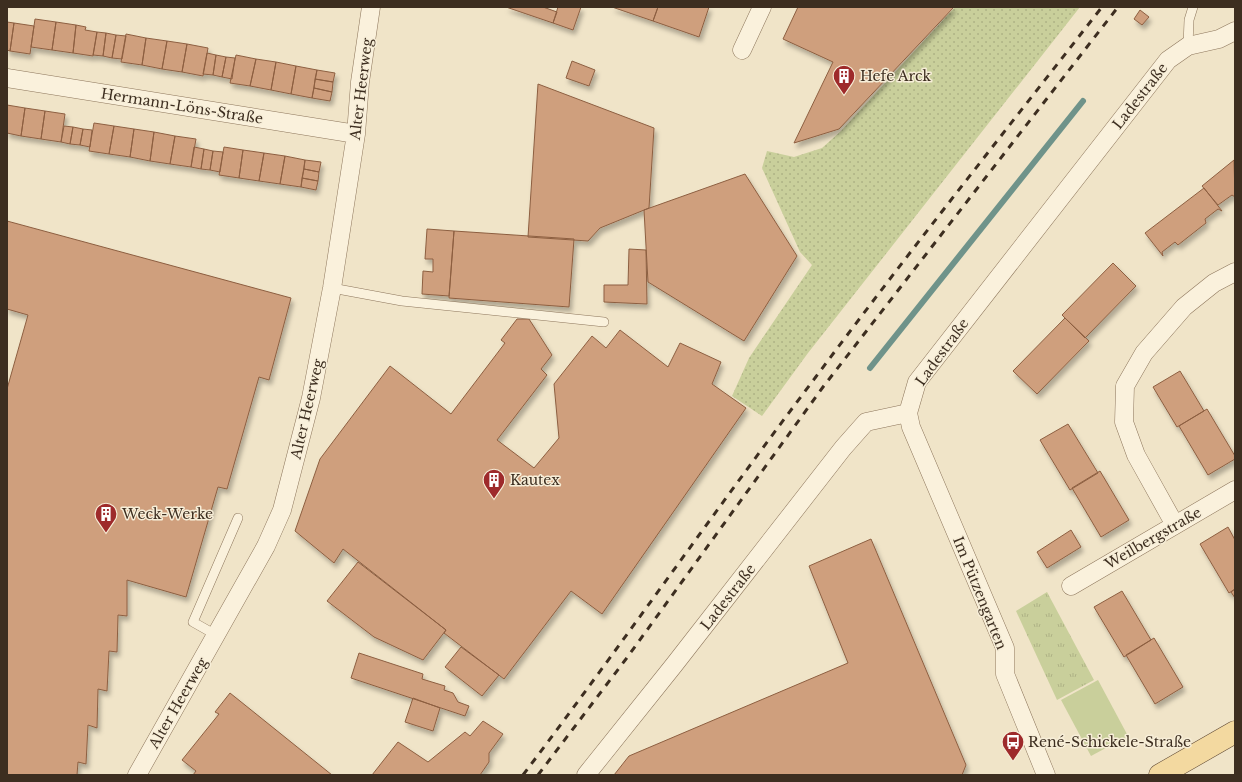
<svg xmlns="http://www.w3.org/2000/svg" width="1242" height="782" font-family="'Libre Baskerville',serif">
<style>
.grass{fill:url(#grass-dots)}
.park{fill:url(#park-tufts)}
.garden{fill:#c9cf9b}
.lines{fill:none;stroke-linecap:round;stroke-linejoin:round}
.stream{stroke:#6f938a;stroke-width:6}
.building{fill:#cf9f7d;stroke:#8d5f41;filter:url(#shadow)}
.lane-casing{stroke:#8d765c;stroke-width:10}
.street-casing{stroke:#8d765c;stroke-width:19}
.primary-casing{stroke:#5b4430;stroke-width:23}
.lane{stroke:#faf1dc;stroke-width:9}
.street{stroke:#faf1dc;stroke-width:18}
.primary{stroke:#f3d9a0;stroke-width:22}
.rail{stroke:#3d2e20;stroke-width:3;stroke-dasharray:7 7;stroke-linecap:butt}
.labels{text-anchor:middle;stroke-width:3;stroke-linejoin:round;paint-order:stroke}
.poi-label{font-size:14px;fill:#3d2e20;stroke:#f7eed8;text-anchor:start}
.street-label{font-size:14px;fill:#3d2e20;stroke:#f7eed8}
</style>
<defs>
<pattern id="grass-dots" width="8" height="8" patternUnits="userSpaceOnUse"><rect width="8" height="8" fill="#c9cf9b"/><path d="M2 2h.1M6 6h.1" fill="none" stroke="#aeb285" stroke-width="1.8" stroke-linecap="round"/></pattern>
<pattern id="park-tufts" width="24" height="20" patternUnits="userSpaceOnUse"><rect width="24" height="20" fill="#c9cf9b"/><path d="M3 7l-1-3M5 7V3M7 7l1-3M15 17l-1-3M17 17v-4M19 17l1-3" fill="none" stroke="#aeb285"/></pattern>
<filter id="shadow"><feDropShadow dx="2.5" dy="4.5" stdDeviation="2" flood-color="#0004"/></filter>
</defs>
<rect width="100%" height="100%" fill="#f0e4c8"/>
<path class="grass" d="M 955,7 L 1080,7 L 808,353 L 762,416 L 732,396 L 749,358 L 812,265 L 800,252 L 762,168 L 767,151 L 794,157 L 822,148 L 841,131 Z"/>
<path class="park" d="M 1047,592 L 1094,680 L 1057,700 L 1016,611 Z"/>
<path class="garden" d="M 1098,680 L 1128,736 L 1091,756 L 1061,700 Z"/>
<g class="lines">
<path class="stream" d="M 870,368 L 1083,101"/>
</g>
<path class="building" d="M 506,7 L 543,7 L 557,12 L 553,23 Z
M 558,7 L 581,7 L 573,30 L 553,23 Z
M 612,7 L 658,7 L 653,21 Z
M 658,7 L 709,7 L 699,37 L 653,21 Z
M 798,7 L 954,7 L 839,129 L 794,143 L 833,62 L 783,39 Z
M 1140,10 L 1149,17 L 1142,25 L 1134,19 Z
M 35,19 L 56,22 L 52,50 L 31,47 Z
M 7,22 L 14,23 L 10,51 L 7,50 Z
M 56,22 L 76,25 L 73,53 L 52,50 Z
M 14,23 L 34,26 L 30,54 L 10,51 Z
M 76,25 L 86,27 L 85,30 L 97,32 L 93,56 L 73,53 Z
M 97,32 L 106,33 L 103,56 L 93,55 Z
M 106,33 L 116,35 L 112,58 L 103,56 Z
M 126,34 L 146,38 L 142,65 L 121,62 Z
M 116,35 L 126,36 L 122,59 L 112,58 Z
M 146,38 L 167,41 L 162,69 L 142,65 Z
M 167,41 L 187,44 L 182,72 L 162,69 Z
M 187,44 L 208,48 L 203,76 L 182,72 Z
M 207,53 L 216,55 L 213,75 L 203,74 Z
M 216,55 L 226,57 L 222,77 L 213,75 Z
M 236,55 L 256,59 L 250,86 L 230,83 Z
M 226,57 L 235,58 L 232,79 L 222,77 Z
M 256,59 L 276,62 L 271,90 L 250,86 Z
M 572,61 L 595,70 L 589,86 L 566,78 Z
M 276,62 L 296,66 L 291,94 L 271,90 Z
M 296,66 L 317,70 L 312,98 L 291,94 Z
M 317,70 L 335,73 L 333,82 L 315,79 Z
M 315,79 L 333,82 L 332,92 L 314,88 Z
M 538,84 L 654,128 L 649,208 L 600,228 L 588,241 L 528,237 Z
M 314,88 L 332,92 L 330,101 L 312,98 Z
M 7,105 L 25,108 L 21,136 L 7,133 Z
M 25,108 L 45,111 L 41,139 L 21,136 Z
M 45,111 L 65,114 L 61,142 L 41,139 Z
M 94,123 L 114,126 L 109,154 L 89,151 Z
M 64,126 L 73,127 L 70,144 L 61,142 Z
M 114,126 L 134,129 L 130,157 L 109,154 Z
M 73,127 L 83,129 L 80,145 L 70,144 Z
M 83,129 L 92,130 L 90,147 L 80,145 Z
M 134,129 L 154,132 L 150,161 L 130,157 Z
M 154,132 L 175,136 L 170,164 L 150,161 Z
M 175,136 L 196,139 L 191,167 L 170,164 Z
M 194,147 L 204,149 L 201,169 L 191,167 Z
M 224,147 L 243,150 L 239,178 L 219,175 Z
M 204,149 L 213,151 L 210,170 L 201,169 Z
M 243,150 L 264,153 L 259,181 L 239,178 Z
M 213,151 L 223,152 L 220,172 L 210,170 Z
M 264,153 L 285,156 L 280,184 L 259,181 Z
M 285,156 L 305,160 L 301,187 L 280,184 Z
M 305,160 L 321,162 L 319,172 L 304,169 Z
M 1234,160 L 1235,197 L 1232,195 L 1218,205 L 1202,186 Z
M 304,169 L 319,172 L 318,181 L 302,178 Z
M 745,174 L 797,256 L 744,341 L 648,282 L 644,210 Z
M 302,178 L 318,181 L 316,190 L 301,187 Z
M 1204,188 L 1222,211 L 1218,209 L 1205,219 L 1206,223 L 1178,245 L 1175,242 L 1162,252 L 1163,256 L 1145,233 Z
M 7,221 L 291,298 L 269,380 L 259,377 L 227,489 L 218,487 L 186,597 L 127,580 L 127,616 L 118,615 L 117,652 L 109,651 L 107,691 L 98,689 L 97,728 L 88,725 L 86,764 L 78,762 L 77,775 L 7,775 L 7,389 L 28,315 L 7,309 Z
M 427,229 L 454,231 L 449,296 L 422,294 L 423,271 L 433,272 L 433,259 L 425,259 Z
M 454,231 L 574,239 L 569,307 L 449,298 Z
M 629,249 L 646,250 L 647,304 L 604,302 L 604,285 L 628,285 Z
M 1113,263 L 1136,286 L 1085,338 L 1062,315 Z
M 1065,318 L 1089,341 L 1037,394 L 1013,371 Z
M 517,319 L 529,319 L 552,355 L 541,369 L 547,375 L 497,440 L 534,468 L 559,438 L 554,384 L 592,336 L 606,348 L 620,330 L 668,367 L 680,343 L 721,362 L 712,384 L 746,408 L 602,614 L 571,591 L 504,679 L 444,633 L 446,630 L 343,549 L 334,563 L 295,531 L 320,459 L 390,366 L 451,414 L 505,343 L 501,340 Z
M 1180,371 L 1204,411 L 1177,427 L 1153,387 Z
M 1207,409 L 1235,456 L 1235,459 L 1208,475 L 1179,426 Z
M 1068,424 L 1098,473 L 1070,490 L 1040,440 Z
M 1100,471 L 1129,520 L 1101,537 L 1072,488 Z
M 1228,527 L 1235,540 L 1235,589 L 1229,593 L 1200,544 Z
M 1071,530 L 1081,547 L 1047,568 L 1037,552 Z
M 871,539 L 966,765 L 962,775 L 614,775 L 629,756 L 848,663 L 809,566 Z
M 358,562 L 446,630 L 423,660 L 374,637 L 327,601 Z
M 1235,589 L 1235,598 L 1231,592 Z
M 1122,591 L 1151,640 L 1124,657 L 1094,607 Z
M 1154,638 L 1183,687 L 1155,704 L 1126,655 Z
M 461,647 L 499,675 L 482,696 L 445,667 Z
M 359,653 L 423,674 L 422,679 L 445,686 L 444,690 L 453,693 L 458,702 L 469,706 L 465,716 L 351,678 Z
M 230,693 L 332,775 L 193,775 L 196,771 L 182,760 L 219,714 L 215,712 Z
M 413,698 L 440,708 L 433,731 L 405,722 Z
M 483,721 L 503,734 L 489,753 L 489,762 L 480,775 L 372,775 L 398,742 L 428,762 L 465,732 L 470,736 Z"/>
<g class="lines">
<g class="lane-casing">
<path id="lane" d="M 1188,46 L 1189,20 L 1193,7
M 332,288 L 402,301 L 604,322
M 216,635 L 193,622 L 238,518"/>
</g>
<g class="street-casing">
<path id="street" d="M 742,50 L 762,7
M 7,78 L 356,134
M 1175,525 L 1136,455 L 1124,422 L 1125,386 L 1144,353 L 1184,307 L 1214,283 L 1235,272
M 1071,586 L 1235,490
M 137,775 L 266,546 L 282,510 L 311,398 L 332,288 L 356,134 L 360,82 L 371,7
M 586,775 L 674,665 L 843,448 L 866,422 L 908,413
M 1046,775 L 1005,674 L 1005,648 L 911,427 L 908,413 L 917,382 L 1168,60 L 1188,46 L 1219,39 L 1235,31"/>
</g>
<g class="primary-casing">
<path id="primary" d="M 1160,775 L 1235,732"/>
</g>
<use href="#lane" class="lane"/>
<use href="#street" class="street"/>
<use href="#primary" class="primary"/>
<path class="rail" d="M 523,775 C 622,644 716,509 815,378 C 908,253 1006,130 1102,7
M 538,775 L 626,659 L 823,387 L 1118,7"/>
</g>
<defs>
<g id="building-pin" transform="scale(1.15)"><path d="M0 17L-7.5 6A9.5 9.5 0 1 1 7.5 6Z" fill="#9e2a2b" stroke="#f7eed8"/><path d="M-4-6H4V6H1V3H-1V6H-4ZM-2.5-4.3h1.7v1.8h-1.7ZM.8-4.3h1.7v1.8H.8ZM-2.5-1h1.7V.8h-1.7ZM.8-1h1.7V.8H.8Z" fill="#fff"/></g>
<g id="bus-pin" transform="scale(1.15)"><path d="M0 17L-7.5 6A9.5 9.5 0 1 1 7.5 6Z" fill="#9e2a2b" stroke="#f7eed8"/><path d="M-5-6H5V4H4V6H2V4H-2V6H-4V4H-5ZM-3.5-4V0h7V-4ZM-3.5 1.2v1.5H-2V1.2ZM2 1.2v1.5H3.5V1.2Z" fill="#fff"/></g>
</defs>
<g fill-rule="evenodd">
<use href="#building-pin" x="844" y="76"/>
<use href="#building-pin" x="494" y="480"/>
<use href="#building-pin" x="106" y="514"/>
<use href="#bus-pin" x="1013" y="742"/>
</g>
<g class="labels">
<g class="poi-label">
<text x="860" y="81">Hefe Arck</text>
<text x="510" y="485">Kautex</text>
<text x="122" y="519">Weck-Werke</text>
<text x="1028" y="747">René-Schickele-Straße</text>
</g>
<g class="street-label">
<text transform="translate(361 89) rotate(-83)" y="5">Alter Heerweg</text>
<text transform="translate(1140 96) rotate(-52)" y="5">Ladestraße</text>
<text transform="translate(182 106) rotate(9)" y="5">Hermann-Löns-Straße</text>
<text transform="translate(942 352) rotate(-54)" y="5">Ladestraße</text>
<text transform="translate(307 409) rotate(-77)" y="5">Alter Heerweg</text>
<text transform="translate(1153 538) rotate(-30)" y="5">Weilbergstraße</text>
<text transform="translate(980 593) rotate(68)" y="5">Im Pützengarten</text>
<text transform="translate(728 597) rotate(-52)" y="5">Ladestraße</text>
<text transform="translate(178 703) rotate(-60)" y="5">Alter Heerweg</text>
</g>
</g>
<rect width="1242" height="782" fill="none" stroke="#3d2e20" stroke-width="16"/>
</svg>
